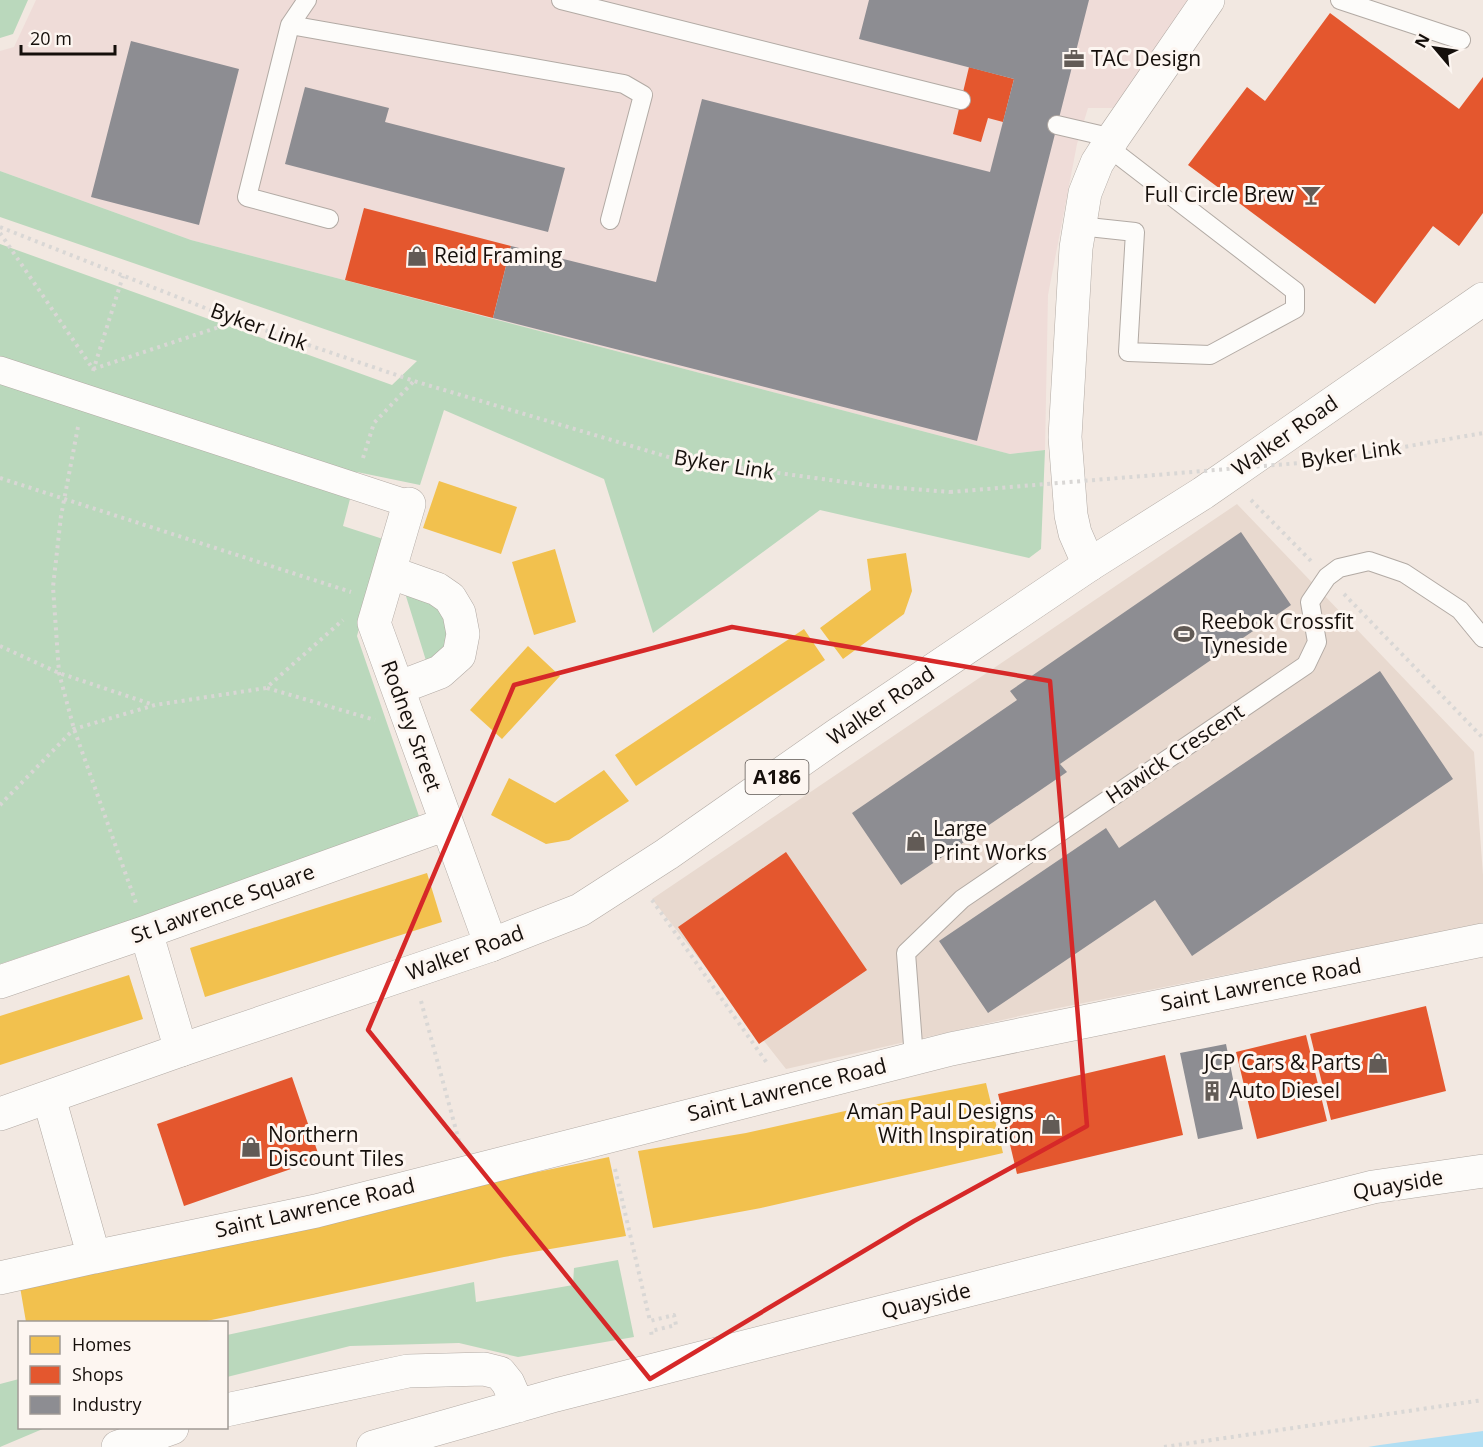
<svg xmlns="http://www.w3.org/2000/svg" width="1483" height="1447" font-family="'Open Sans',sans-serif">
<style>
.commercial{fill:#e8d9cf}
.industrial{fill:#efdcd8}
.green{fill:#bad8bc}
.water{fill:#b0def3}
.homes{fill:#f2c14e}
.shops{fill:#e4572e}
.industry{fill:#8d8d92}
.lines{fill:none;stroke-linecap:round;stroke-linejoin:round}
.service-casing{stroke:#b2aaa4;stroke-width:20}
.pedestrian-casing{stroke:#b2aaa4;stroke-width:28}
.minor-casing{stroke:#b2aaa4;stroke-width:34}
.primary-casing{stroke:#b2aaa4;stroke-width:34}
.path{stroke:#d9d7d5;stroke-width:4;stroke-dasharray:3 4.5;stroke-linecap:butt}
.service{stroke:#fdfcfa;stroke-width:18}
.pedestrian{stroke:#fdfcfa;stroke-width:27}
.minor{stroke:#fdfcfa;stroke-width:33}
.primary{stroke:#fdfcfa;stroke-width:33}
.path-bridge{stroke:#d9d7d5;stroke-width:4;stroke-dasharray:3 4.5;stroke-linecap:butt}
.marked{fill:none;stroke:#d62828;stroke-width:4.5;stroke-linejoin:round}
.labels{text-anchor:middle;stroke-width:6;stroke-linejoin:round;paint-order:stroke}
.shield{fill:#fdf6f1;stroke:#5b5450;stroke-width:1.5}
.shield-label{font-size:20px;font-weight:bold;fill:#150f0b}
.poi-label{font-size:21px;fill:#150f0b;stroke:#fdf6f1;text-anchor:start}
.street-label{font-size:21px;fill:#150f0b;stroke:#fdf6f1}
</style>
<rect width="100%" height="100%" fill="#f2e8e1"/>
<path class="commercial" d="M 1237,504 L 1474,752 L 1483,875 L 1483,924 L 1033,1013 L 786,1069 L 652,899 Z"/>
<path class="industrial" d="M 36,0 L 1193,0 L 1190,6 L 1113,108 L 1088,108 L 1077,144 L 1048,295 L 1045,450 L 1010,454 L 191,240 L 0,171 L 0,51 L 14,47 Z"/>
<path class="green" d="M 0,0 L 28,0 L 13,34 L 0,38 Z
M 0,171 L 191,240 L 1010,454 L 1045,450 L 1041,549 L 1029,558 L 820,510 L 653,633 L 604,479 L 444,410 L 420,485 L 357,472 L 343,526 L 383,539 L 357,636 L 421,822 L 0,964 L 0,244 L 392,385 L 417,361 L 0,217 Z
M 405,593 L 437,598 L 455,640 L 428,667 Z
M 618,1260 L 634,1337 L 518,1357 L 459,1343 L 350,1346 L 227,1377 L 227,1335 L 474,1282 L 476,1302 L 573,1285 L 574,1268 Z
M 19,1379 L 20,1428 L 45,1428 L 0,1447 L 0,1384 Z"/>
<path class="water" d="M 1483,1431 L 1483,1447 L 1368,1447 L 1380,1445 Z"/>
<path class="homes" d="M 439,481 L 517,507 L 501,554 L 423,528 Z
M 555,549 L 576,622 L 534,635 L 512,562 Z
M 906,553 L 912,591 L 904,614 L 843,659 L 820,628 L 871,590 L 867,559 Z
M 804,629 L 825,660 L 636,786 L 615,755 Z
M 528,646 L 560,676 L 502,739 L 470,710 Z
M 604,770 L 629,801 L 569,840 L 546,844 L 491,815 L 509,778 L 555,803 Z
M 427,873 L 442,922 L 205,997 L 190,948 Z
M 129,975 L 143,1019 L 0,1065 L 0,1016 Z
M 986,1083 L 1003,1153 L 761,1208 L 653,1228 L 638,1151 L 746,1133 L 863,1107 Z
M 609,1157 L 626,1236 L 504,1257 L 202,1322 L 26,1322 L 19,1281 Z"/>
<path class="shops" d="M 1330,13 L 1459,109 L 1483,77 L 1483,213 L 1459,246 L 1433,226 L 1375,304 L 1188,165 L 1247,87 L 1265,101 Z
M 969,67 L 1014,79 L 1003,122 L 988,118 L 981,142 L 953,134 Z
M 364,208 L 511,246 L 493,318 L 345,280 Z
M 786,852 L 867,970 L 759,1044 L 678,927 Z
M 1426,1006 L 1446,1091 L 1331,1120 L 1310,1034 Z
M 1306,1035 L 1327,1121 L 1257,1139 L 1236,1052 Z
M 1165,1055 L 1183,1135 L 1017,1174 L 998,1094 Z
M 292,1077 L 320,1159 L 184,1206 L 157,1124 Z"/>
<path class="industry" d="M 869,0 L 1089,0 L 977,441 L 493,318 L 511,246 L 656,282 L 702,99 L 990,172 L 1014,79 L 859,39 Z
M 131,41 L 239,69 L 199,225 L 91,197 Z
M 305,87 L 389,108 L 385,122 L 565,168 L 548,232 L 285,164 Z
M 1241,532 L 1291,605 L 1060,764 L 1067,772 L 901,885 L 852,813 L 1017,700 L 1010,691 Z
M 1380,671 L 1453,779 L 1192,956 L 1155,900 L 988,1013 L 939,941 L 1106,828 L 1119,848 Z
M 1226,1044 L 1243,1129 L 1198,1139 L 1180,1053 Z"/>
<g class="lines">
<g class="service-casing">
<path id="service" d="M 307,0 L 290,25 L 247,197 L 329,219
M 561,0 L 961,100
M 1340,0 L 1461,40
M 290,25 L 624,84 L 643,95 L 610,220
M 1057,125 L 1113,138
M 1079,226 L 1135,232 L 1128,352 L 1210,355 L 1295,309 L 1295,291 L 1108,147
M 914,1058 L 906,953 L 962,899 L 1306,665 L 1317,642 L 1310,602 L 1327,577 L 1339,568 L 1369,561 L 1404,573 L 1460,610 L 1483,638"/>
</g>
<g class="pedestrian-casing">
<path id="pedestrian" d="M 0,370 L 409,504"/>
</g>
<g class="minor-casing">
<path id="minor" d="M 409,504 L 374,623 L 491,945
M 1089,565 L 1075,533 L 1071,515 L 1065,437 L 1076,248 L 1085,193 L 1097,163 L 1113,138 L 1208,0
M 389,572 L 437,589 L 450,598 L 459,613 L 463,634 L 459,655 L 440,672 L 398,688
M 146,932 L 181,1050
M 0,982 L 146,932 L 446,824
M 49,1098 L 94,1257 L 316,1211 L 951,1049 L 1483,940
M 0,1278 L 94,1257
M 226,1410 L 408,1371 L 484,1369 L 500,1373 L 508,1383 L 518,1406
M 118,1447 L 172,1428
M 373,1447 L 556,1395 L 1373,1187 L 1483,1171"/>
</g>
<g class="primary-casing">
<path id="primary" d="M 0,1114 L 181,1050 L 491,945 L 580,910 L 667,854 L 837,735 L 1089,565 L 1203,493 L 1483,299"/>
</g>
<path class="path" d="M 0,227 L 238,321 L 414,381 L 675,459 L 874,486 L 950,492
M 0,233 L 93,369 L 237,321
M 93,371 L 123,276
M 78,427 L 61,516 L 53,587 L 59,673 L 74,729 L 136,903
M 363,458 L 374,423 L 414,381
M 1324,461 L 1483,433
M 0,478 L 351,592
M 1251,500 L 1311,561
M 1344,594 L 1483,738
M 0,646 L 59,673 L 154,705
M 267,688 L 375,720
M 0,805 L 74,729 L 155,705 L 266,688 L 343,620
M 652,900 L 767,1063
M 421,1001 L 459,1141
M 615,1169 L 650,1321 L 674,1315 L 676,1325 L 651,1331 L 652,1338
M 1164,1447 L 1483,1400"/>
<use href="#service" class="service"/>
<use href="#pedestrian" class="pedestrian"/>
<use href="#minor" class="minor"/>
<use href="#primary" class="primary"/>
<path class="path-bridge" d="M 950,492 L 1324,461"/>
</g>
<path class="marked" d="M 732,627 L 1050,681 L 1087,1126 L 914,1221 L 650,1379 L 368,1030 L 514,685 Z"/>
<defs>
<g id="office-bare" transform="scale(1.62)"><path d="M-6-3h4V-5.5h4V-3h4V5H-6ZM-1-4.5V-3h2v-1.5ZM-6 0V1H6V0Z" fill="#625b56" stroke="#fdf6f1" stroke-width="2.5" paint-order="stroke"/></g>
<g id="bar-bare" transform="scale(1.62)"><path d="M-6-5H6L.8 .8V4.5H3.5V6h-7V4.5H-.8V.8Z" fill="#625b56" stroke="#fdf6f1" stroke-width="2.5" paint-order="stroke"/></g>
<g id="shop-bare" transform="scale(1.62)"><path d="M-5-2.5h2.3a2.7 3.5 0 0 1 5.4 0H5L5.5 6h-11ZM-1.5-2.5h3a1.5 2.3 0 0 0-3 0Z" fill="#625b56" stroke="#fdf6f1" stroke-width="2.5" paint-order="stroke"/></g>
<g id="stadium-bare" transform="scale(1.62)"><path d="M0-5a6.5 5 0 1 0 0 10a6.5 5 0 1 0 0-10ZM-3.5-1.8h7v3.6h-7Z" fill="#625b56" stroke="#fdf6f1" stroke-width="2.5" paint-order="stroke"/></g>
<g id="building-bare" transform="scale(1.62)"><path d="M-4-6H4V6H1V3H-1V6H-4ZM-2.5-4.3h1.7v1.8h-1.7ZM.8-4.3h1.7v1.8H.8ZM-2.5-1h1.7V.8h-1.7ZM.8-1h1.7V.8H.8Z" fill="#625b56" stroke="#fdf6f1" stroke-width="2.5" paint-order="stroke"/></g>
</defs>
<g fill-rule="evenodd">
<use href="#office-bare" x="1074" y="59"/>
<use href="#bar-bare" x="1311" y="195"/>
<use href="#shop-bare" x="417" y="256"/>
<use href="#stadium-bare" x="1184" y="634"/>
<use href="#shop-bare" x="916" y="841"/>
<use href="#shop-bare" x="1378" y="1063"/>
<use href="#building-bare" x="1212" y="1091"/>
<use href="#shop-bare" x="1051" y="1124"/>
<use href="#shop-bare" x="251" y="1147"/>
</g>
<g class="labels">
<rect class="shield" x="745.5" y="760" width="63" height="34" rx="4.5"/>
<g class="shield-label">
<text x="777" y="784">A186</text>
</g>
<g class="poi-label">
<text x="1091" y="66">TAC Design</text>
<text x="1294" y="202" text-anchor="end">Full Circle Brew</text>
<text x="434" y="263">Reid Framing</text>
<text x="1201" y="629">Reebok Crossfit<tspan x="1201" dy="24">Tyneside</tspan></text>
<text x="933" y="836">Large<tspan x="933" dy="24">Print Works</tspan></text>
<text x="1361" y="1070" text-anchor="end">JCP Cars &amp; Parts</text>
<text x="1229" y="1098">Auto Diesel</text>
<text x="1034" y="1119" text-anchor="end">Aman Paul Designs<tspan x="1034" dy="24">With Inspiration</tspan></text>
<text x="268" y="1142">Northern<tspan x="268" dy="24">Discount Tiles</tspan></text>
</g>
<g class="street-label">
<text transform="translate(259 327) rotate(20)" y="7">Byker Link</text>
<text transform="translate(1285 436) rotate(-35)" y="7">Walker Road</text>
<text transform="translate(1351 454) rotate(-8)" y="7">Byker Link</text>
<text transform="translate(724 465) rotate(9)" y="7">Byker Link</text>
<text transform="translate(881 706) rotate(-34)" y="7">Walker Road</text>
<text transform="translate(411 726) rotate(70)" y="7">Rodney Street</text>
<text transform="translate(1175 754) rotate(-34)" y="7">Hawick Crescent</text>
<text transform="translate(223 904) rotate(-20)" y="7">St Lawrence Square</text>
<text transform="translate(465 953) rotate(-20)" y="7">Walker Road</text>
<text transform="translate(1261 985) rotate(-11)" y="7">Saint Lawrence Road</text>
<text transform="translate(787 1090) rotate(-14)" y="7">Saint Lawrence Road</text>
<text transform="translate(1398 1185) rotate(-10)" y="7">Quayside</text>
<text transform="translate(315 1208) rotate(-13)" y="7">Saint Lawrence Road</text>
<text transform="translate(926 1301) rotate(-14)" y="7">Quayside</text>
</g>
</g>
<rect x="18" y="1321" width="210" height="108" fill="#fdf6f1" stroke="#a09a95" stroke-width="1.5"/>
<rect x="30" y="1336" width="30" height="18" fill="#f2c14e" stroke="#a09a95" stroke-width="1.5"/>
<text x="72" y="1351" font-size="18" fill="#150f0b">Homes</text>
<rect x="30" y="1366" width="30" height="18" fill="#e4572e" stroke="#a09a95" stroke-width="1.5"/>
<text x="72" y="1381" font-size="18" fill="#150f0b">Shops</text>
<rect x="30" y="1396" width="30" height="18" fill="#8d8d92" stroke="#a09a95" stroke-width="1.5"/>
<text x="72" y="1411" font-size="18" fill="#150f0b">Industry</text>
<g transform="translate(1435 48) rotate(299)" stroke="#fdf6f1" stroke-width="4.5" paint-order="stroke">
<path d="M0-4.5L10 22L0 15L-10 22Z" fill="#150f0b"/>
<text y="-9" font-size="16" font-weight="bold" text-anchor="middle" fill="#150f0b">N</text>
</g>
<path d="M21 45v9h94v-9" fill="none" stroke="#150f0b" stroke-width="3"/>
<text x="30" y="45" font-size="18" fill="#150f0b" stroke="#fdf6f1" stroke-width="4.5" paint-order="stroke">20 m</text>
</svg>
